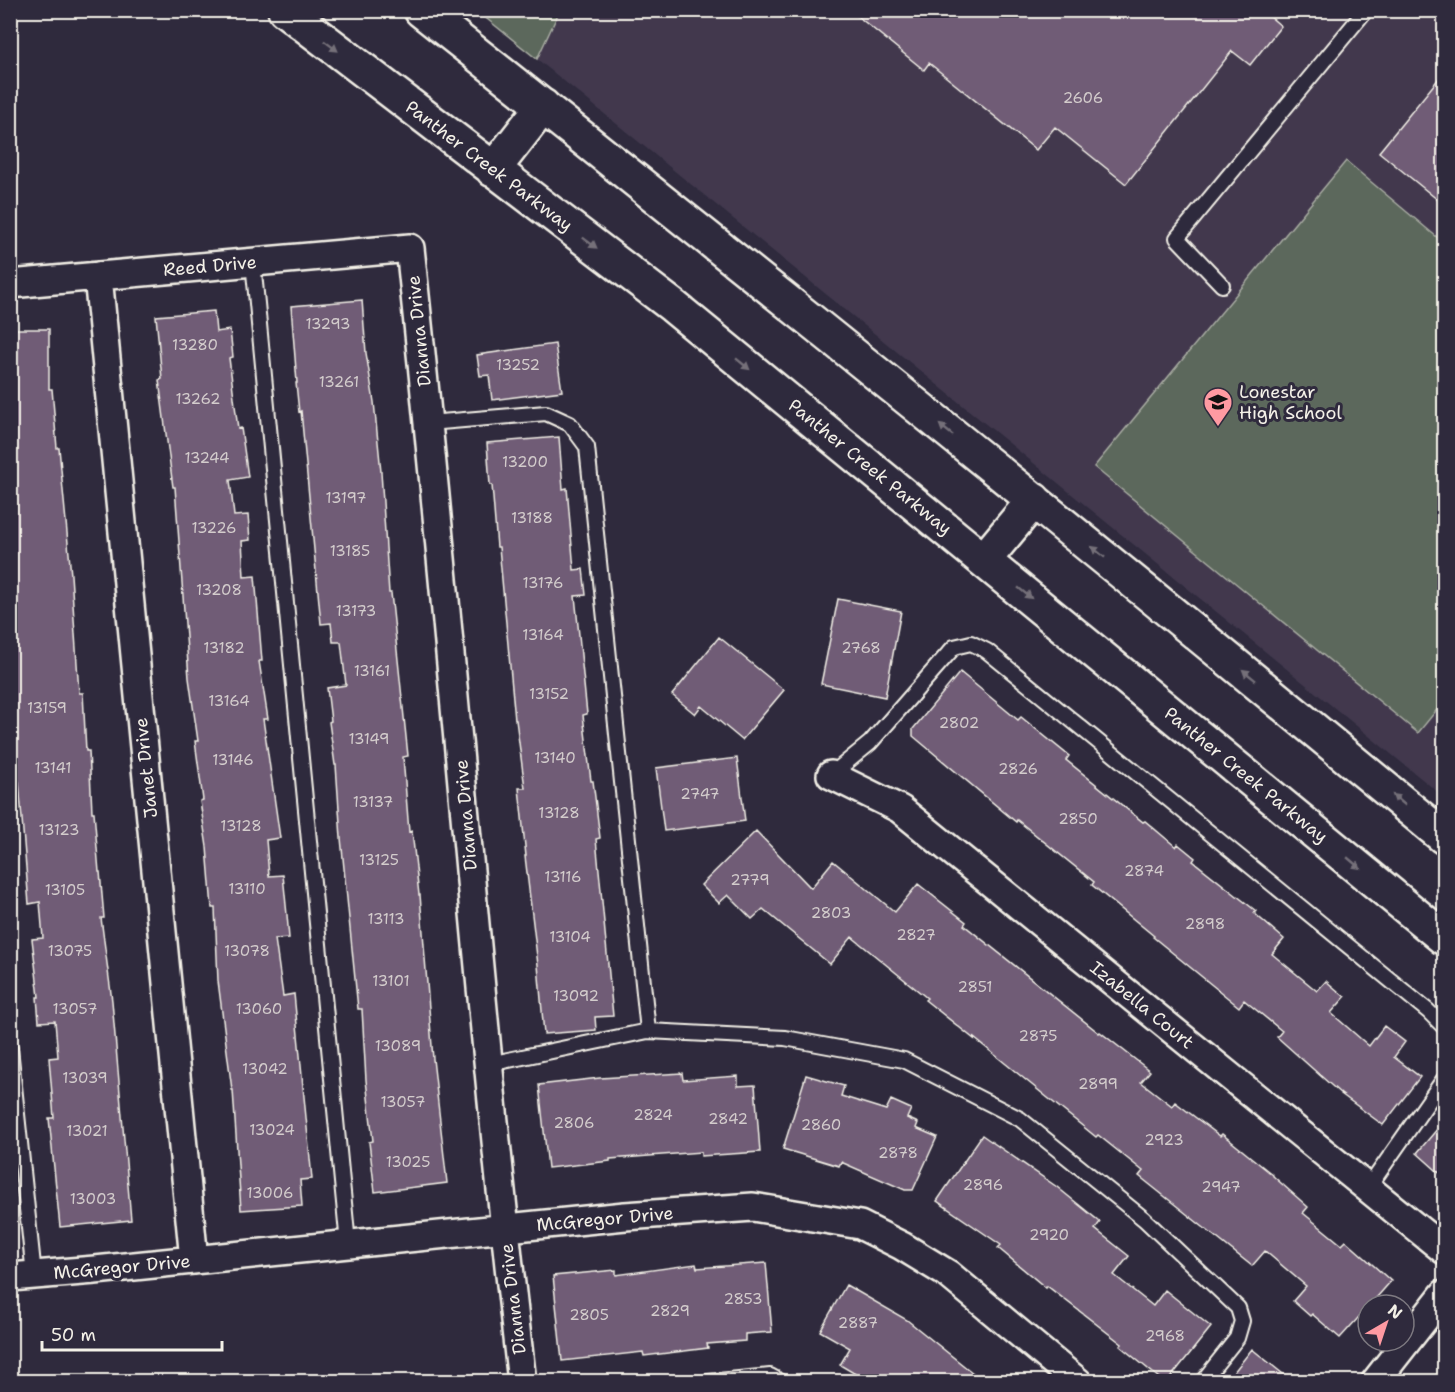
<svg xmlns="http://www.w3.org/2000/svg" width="1455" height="1392" font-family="'Shantell Sans',sans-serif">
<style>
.built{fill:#42394e}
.green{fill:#5c675c;stroke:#a8aca2;stroke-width:1.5}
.building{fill:#6f5c76;stroke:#f4f1e8;stroke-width:1.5}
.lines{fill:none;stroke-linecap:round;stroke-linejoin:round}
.lane-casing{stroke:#f4f1e8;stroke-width:18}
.street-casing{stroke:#f4f1e8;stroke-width:32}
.secondary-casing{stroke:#f4f1e8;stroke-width:38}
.lane{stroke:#2f2a3d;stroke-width:14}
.street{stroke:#2f2a3d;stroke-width:27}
.secondary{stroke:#2f2a3d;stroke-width:33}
.oneway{fill:#747079}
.labels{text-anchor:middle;stroke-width:6;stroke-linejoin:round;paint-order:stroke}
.number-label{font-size:15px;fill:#d3cccc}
.street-label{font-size:18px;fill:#f4f1e8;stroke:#2f2a3d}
.poi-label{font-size:18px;fill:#f4f1e8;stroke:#2f2a3d;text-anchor:start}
</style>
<rect width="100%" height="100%" fill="#2f2a3d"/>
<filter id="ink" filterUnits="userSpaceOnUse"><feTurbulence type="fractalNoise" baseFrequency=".0167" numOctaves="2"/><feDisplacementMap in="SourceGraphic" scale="12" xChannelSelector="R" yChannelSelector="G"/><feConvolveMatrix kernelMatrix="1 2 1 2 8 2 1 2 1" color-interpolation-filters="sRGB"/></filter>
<g filter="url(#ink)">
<path class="built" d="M 477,11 L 1444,11 L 1444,797 L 537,59 Z"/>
<path class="green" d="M 556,10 L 558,14 L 537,59 L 477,11 Z
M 1346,161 L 1444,243 L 1444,701 L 1418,733 L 1094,467 Z"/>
<path class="building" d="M 850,10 L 1262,10 L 1281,26 L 1250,65 L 1232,51 L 1126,184 L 1055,127 L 1036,150 L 929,63 L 924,70 Z
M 1444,72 L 1444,205 L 1379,152 Z
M 362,300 L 366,353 L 374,402 L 381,472 L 389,593 L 391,593 L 408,756 L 403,757 L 409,832 L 412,831 L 419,895 L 420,895 L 433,1059 L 447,1183 L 375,1192 L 369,1142 L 373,1141 L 366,1080 L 362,1009 L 358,1009 L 341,838 L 336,765 L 335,765 L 329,722 L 331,721 L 327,688 L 346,685 L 341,642 L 333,642 L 331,623 L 321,624 L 301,411 L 299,412 L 296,383 L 297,383 L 291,306 Z
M 214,311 L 216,332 L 230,330 L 233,357 L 229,358 L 238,429 L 241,428 L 248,477 L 230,480 L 234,516 L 248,515 L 250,540 L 242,541 L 244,577 L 255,576 L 262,661 L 259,661 L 268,719 L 263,719 L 280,838 L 266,840 L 269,876 L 283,875 L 287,915 L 289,938 L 275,939 L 283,996 L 294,994 L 312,1179 L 300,1180 L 302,1206 L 241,1210 L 233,1090 L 232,1090 L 218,981 L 215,908 L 212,908 L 207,847 L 200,801 L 203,800 L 195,741 L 198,741 L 189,678 L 175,487 L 173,487 L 159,380 L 162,379 L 156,316 Z
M 10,329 L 49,329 L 49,389 L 52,389 L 57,448 L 59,448 L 71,575 L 79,693 L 83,693 L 86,751 L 89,751 L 92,812 L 94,812 L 99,872 L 100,872 L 104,918 L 101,918 L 112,1001 L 131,1220 L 60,1227 L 49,1118 L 54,1118 L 49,1058 L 58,1057 L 55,1021 L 39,1022 L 37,997 L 39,997 L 32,939 L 43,938 L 40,902 L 29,904 L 19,782 L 17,782 L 13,721 L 10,721 Z
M 555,344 L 562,391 L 492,400 L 489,375 L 480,376 L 477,355 Z
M 559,437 L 563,489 L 567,488 L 574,570 L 583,569 L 586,595 L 575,596 L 587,714 L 583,715 L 591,781 L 593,781 L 600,838 L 596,839 L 613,1016 L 595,1017 L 596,1030 L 544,1034 L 538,965 L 525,856 L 526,856 L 519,788 L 525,788 L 516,720 L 515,720 L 499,547 L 497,547 L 492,485 L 490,485 L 487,443 Z
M 838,599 L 901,611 L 885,697 L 821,684 Z
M 719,637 L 784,690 L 742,740 L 701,706 L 695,714 L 672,695 Z
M 960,672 L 1018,720 L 1021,717 L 1069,756 L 1066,760 L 1143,822 L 1145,821 L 1176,847 L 1178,844 L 1195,858 L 1193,861 L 1256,911 L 1254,913 L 1284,939 L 1272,954 L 1317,991 L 1326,981 L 1345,997 L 1331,1013 L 1369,1046 L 1384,1026 L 1405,1042 L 1394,1057 L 1420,1077 L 1383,1125 L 1341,1094 L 1277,1037 L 1282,1031 L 1244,1000 L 1239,1007 L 1153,937 L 1154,936 L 1092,885 L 1094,882 L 1017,820 L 1016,822 L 913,736 L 913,729 Z
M 737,758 L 745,821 L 664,831 L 656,768 Z
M 756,831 L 811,888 L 833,861 L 895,912 L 918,884 L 966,922 L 964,925 L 1099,1033 L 1100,1032 L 1150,1071 L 1141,1082 L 1172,1106 L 1175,1102 L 1220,1136 L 1222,1134 L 1273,1175 L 1273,1176 L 1308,1207 L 1303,1213 L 1342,1245 L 1346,1241 L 1391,1281 L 1370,1305 L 1368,1305 L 1368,1307 L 1340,1338 L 1312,1314 L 1310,1316 L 1293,1301 L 1306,1286 L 1265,1251 L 1252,1266 L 1139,1176 L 1143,1171 L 1098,1135 L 1096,1137 L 974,1038 L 974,1039 L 925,1000 L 927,998 L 852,937 L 830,964 L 763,909 L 752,919 L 728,895 L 719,903 L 701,885 Z
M 682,1073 L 683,1080 L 738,1076 L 738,1086 L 755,1085 L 760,1152 L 701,1156 L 701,1152 L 610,1159 L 610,1161 L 548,1168 L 539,1085 L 600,1078 Z
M 806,1075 L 844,1086 L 841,1096 L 886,1110 L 891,1100 L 911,1109 L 907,1118 L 918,1123 L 916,1128 L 937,1137 L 913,1190 L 905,1190 L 841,1162 L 839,1166 L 783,1149 Z
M 1444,1121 L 1444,1177 L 1417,1153 Z
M 982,1135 L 1057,1187 L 1100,1222 L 1095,1229 L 1129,1256 L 1114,1275 L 1153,1306 L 1165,1290 L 1211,1327 L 1167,1382 L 1164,1382 L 1120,1346 L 1122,1344 L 1047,1286 L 1046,1288 L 998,1248 L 1001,1245 L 937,1201 Z
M 766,1263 L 772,1332 L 745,1334 L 745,1341 L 707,1344 L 708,1348 L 644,1356 L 643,1352 L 562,1361 L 553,1276 L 616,1270 L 616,1275 L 696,1264 L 697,1268 Z
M 846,1285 L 907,1320 L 984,1382 L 869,1382 L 840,1365 L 850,1348 L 820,1331 Z
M 1252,1349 L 1293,1382 L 1226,1382 Z"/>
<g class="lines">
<g class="lane-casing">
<path id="lane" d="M 253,262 L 348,1244
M 1222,285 L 1177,238 L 1366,10
M 429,423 L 546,413 L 570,424 L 587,447 L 648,1031
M 831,775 L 870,743 L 954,647 L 971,643 L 987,651 L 1428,1011 L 1444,1027
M 10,1048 L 34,1275
M 489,1064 L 648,1031 L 785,1038 L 904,1060 L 1020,1119 L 1144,1219 L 1238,1308 L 1242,1321 L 1237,1338 L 1202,1382
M 1368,1188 L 1444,1079
M 708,1382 L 770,1376 L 781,1382"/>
</g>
<g class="street-casing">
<path id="street" d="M 98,276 L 194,1260
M 10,284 L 410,248 C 451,626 478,1004 522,1382
M 831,775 L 900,809 L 1444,1250
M 10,1277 L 95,1270 L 625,1216 L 753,1207 L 860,1225 L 902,1246 L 948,1274 L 1078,1382
M 1375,1382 L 1444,1294"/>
</g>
<g class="secondary-casing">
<path id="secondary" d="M 285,10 L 673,306 L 1444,938
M 421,10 C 551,112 680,216 809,319 C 1022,490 1234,663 1444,837
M 493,170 L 543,106
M 984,560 L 1034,500"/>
</g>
<use href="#lane" class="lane"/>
<use href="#street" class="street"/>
<use href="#secondary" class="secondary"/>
</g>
<defs><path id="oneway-solid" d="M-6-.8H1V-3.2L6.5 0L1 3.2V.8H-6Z" transform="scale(1.5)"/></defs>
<g class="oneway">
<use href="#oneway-solid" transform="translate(331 46) rotate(37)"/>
<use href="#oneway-solid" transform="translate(590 243) rotate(37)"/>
<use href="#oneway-solid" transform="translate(743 364) rotate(39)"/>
<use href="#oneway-solid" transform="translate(946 430) rotate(-141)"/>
<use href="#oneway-solid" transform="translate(1098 552) rotate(-141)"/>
<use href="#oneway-solid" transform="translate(1025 593) rotate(39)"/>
<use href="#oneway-solid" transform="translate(1249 675) rotate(-141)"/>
<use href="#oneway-solid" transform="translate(1399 800) rotate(-140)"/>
<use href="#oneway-solid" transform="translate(1354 863) rotate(40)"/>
</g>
</g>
<defs>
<g id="school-pin" transform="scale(1.5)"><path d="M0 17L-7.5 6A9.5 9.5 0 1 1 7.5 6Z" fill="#ff9aa2" stroke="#2f2a3d"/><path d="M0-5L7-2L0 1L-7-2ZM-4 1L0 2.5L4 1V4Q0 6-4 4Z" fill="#111"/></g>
</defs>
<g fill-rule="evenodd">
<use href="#school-pin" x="1218" y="402"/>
</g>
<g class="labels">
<g class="number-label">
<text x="1083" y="103">2606</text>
<text x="328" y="329">13293</text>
<text x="195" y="350">13280</text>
<text x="518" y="370">13252</text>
<text x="339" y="387">13261</text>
<text x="198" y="404">13262</text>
<text x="207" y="463">13244</text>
<text x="525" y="467">13200</text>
<text x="346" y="503">13197</text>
<text x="532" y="523">13188</text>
<text x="214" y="533">13226</text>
<text x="350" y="556">13185</text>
<text x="543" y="588">13176</text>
<text x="219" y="595">13208</text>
<text x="356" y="616">13173</text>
<text x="543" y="640">13164</text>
<text x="224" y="653">13182</text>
<text x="861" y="653">2768</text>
<text x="372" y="676">13161</text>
<text x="549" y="699">13152</text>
<text x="229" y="706">13164</text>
<text x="47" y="713">13159</text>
<text x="959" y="728">2802</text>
<text x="369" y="744">13149</text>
<text x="555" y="763">13140</text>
<text x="233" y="765">13146</text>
<text x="53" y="773">13141</text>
<text x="1018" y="774">2826</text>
<text x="700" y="799">2747</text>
<text x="373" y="807">13137</text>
<text x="559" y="818">13128</text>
<text x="1078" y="824">2850</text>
<text x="241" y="831">13128</text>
<text x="59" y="835">13123</text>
<text x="379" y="865">13125</text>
<text x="1144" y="876">2874</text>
<text x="563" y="882">13116</text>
<text x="750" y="885">2779</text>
<text x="247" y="894">13110</text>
<text x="65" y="895">13105</text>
<text x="831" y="918">2803</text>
<text x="386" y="924">13113</text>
<text x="1205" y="929">2898</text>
<text x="916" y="940">2827</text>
<text x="570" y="942">13104</text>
<text x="70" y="956">13075</text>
<text x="247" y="956">13078</text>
<text x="391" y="986">13101</text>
<text x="975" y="992">2851</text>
<text x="576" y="1001">13092</text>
<text x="75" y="1014">13057</text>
<text x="259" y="1014">13060</text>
<text x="1038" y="1041">2875</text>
<text x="398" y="1051">13089</text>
<text x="265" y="1074">13042</text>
<text x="85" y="1083">13039</text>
<text x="1098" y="1089">2899</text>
<text x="403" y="1107">13057</text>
<text x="653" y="1120">2824</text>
<text x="728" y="1124">2842</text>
<text x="574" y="1128">2806</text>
<text x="821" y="1130">2860</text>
<text x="272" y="1135">13024</text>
<text x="87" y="1136">13021</text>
<text x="1164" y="1145">2923</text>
<text x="898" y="1158">2878</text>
<text x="408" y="1167">13025</text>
<text x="983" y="1190">2896</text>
<text x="1221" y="1192">2947</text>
<text x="270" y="1198">13006</text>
<text x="93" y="1204">13003</text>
<text x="1049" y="1240">2920</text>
<text x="743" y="1304">2853</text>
<text x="670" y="1316">2829</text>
<text x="589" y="1320">2805</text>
<text x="858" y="1328">2887</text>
<text x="1165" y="1341">2968</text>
</g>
<g class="street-label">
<text transform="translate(489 166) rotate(37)" y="6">Panther Creek Parkway</text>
<text transform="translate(210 266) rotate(-5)" y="6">Reed Drive</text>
<text transform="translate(419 331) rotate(-96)" y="6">Dianna Drive</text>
<text transform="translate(870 467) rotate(39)" y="6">Panther Creek Parkway</text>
<text transform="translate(146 768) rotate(-96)" y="6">Janet Drive</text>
<text transform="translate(1246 775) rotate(39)" y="6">Panther Creek Parkway</text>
<text transform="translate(466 815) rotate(-95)" y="6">Dianna Drive</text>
<text transform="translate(1142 1005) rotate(39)" y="6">Izabella Court</text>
<text transform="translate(605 1219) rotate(-5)" y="6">McGregor Drive</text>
<text transform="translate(122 1267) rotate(-5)" y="6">McGregor Drive</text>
<text transform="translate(513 1299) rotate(-97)" y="6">Dianna Drive</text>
</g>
<g class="poi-label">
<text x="1239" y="398">Lonestar<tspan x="1239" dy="21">High School</tspan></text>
</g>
</g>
<rect width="1455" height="1392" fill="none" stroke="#2f2a3d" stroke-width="36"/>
<rect x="18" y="18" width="1419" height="1356" fill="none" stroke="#f4f1e8" stroke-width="2" filter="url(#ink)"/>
<g transform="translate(1386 1323) rotate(39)"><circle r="28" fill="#2f2a3d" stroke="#7e7a81" stroke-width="1.5"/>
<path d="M0-4.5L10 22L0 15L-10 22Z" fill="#ff9aa2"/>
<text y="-9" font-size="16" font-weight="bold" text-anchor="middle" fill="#f4f1e8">N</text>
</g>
<path d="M42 1341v9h180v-9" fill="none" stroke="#f4f1e8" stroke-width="3"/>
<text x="51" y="1341" font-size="18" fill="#f4f1e8" stroke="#2f2a3d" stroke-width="4.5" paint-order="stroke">50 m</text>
</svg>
